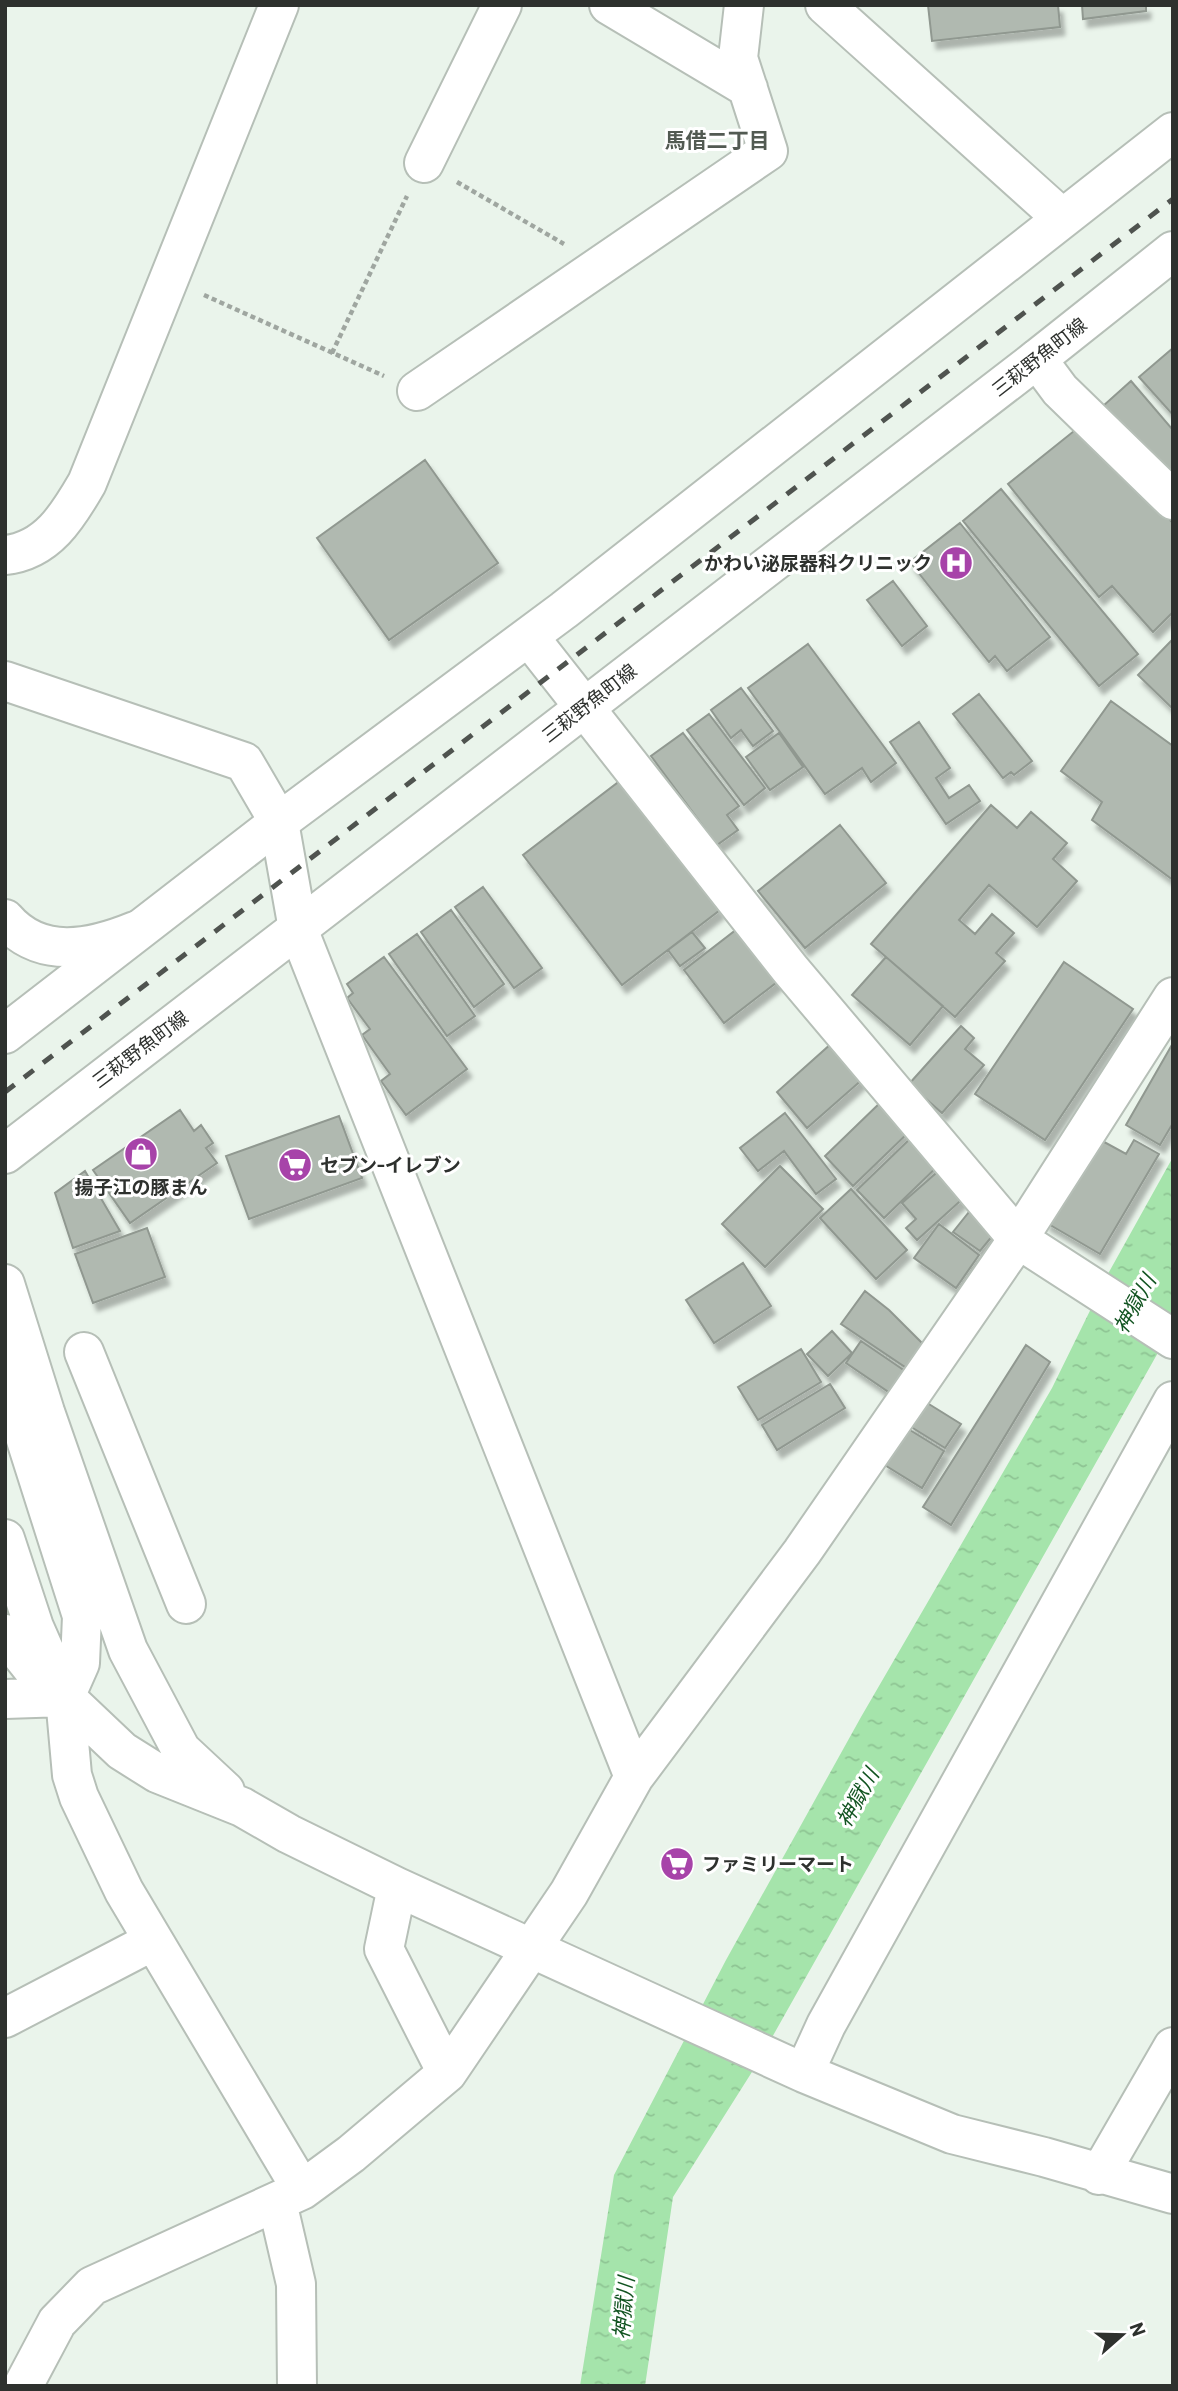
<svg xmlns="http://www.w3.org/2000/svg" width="1178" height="2391" font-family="Barlow,'Noto Sans JP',sans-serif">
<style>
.water{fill:url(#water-ripples)}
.building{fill:#b0b9b0;stroke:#909890;stroke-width:2;filter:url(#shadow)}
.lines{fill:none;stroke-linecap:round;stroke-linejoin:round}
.minor-casing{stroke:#b6bfb7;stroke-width:42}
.major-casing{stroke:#b6bfb7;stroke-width:42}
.path{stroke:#9fa6a0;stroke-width:4.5;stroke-dasharray:5 3.5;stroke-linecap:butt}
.minor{stroke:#fff;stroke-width:38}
.major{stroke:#fff;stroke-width:38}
.rail{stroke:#4f534f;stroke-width:5;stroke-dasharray:12 12;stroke-linecap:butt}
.labels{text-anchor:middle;stroke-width:6;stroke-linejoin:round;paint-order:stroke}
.street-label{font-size:19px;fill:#2e312e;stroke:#fff}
.poi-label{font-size:19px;font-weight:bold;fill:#2e312e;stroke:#fff;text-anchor:start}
.neighbourhood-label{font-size:21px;font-weight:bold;fill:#525a52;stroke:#fff}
.water-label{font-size:21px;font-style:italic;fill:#125421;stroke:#fff}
</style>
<defs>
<pattern id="water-ripples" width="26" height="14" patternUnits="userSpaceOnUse" patternTransform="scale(1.75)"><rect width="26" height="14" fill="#a5e4ab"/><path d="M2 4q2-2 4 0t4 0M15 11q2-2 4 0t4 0" fill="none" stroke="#8ec493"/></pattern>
<filter id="shadow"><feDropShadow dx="4.5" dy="8" stdDeviation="2" flood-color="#0004"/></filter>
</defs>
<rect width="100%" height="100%" fill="#eaf4eb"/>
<path class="water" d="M 1173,1157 L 1173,1326 L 757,2064 L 673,2197 L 645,2386 L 580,2386 L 614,2175 L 726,1960 L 861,1717 L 1052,1388 L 1109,1272 Z"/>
<path class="building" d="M 928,5 L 1058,5 L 1060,27 L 932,41 Z
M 1082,5 L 1146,5 L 1146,11 L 1083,19 Z
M 1173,348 L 1173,415 L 1139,377 Z
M 1131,381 L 1173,430 L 1173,485 L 1103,406 Z
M 1079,427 L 1173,523 L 1173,612 L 1153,632 L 1112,586 L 1099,597 L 1008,484 Z
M 425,460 L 498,563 L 389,640 L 317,538 Z
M 1001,489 L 1138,654 L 1099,686 L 963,521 Z
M 960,523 L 1050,637 L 1007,671 L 995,656 L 989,662 L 910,562 Z
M 893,581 L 927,626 L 902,646 L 867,600 Z
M 1172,640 L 1173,641 L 1173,709 L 1138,675 Z
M 808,644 L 896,763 L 871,782 L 862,768 L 825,794 L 748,688 Z
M 741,688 L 773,731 L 753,746 L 741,730 L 731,738 L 711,710 Z
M 979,694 L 1032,761 L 1014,775 L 1011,772 L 1003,778 L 953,714 Z
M 1111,701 L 1173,746 L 1173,880 L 1092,820 L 1102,802 L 1061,771 Z
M 709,714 L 765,788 L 744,805 L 687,730 Z
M 919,722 L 950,768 L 936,778 L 949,798 L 969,785 L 980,801 L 946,824 L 890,742 Z
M 683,733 L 739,806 L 727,815 L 738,830 L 717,845 L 651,756 Z
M 779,733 L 803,767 L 770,790 L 746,757 Z
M 621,780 L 720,910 L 622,985 L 523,855 Z
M 991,805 L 1017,828 L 1031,812 L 1067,843 L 1053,859 L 1077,881 L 1037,927 L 989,885 L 959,920 L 975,934 L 992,914 L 1014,933 L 996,953 L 1005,961 L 955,1017 L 871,944 Z
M 840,825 L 886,883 L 805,948 L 758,891 Z
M 483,887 L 542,968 L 514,988 L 455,907 Z
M 451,910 L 504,984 L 474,1007 L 421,932 Z
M 741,926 L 781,979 L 724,1023 L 684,970 Z
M 692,932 L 705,948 L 680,966 L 668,950 Z
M 417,934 L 475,1016 L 447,1036 L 389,954 Z
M 384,957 L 467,1069 L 406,1115 L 381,1081 L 390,1074 L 362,1035 L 370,1029 L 347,998 L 353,993 L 347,984 Z
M 886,957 L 943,1006 L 910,1045 L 852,995 Z
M 1064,962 L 1133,1009 L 1045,1140 L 975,1094 Z
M 961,1026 L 974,1038 L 965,1049 L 984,1065 L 942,1113 L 909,1084 Z
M 832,1043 L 864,1078 L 807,1128 L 777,1092 Z
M 1173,1043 L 1173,1123 L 1160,1145 L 1126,1125 Z
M 883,1100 L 911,1130 L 853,1186 L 825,1156 Z
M 180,1110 L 194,1131 L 201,1125 L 213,1143 L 206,1148 L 217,1163 L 130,1223 L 93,1170 Z
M 785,1113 L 836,1179 L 816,1194 L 784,1151 L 758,1171 L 740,1148 Z
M 339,1116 L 362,1178 L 249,1219 L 226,1156 Z
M 915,1134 L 942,1162 L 884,1218 L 857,1190 Z
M 1095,1137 L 1126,1154 L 1134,1140 L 1159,1154 L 1100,1254 L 1045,1222 Z
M 780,1166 L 823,1209 L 765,1267 L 722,1224 Z
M 943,1167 L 968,1194 L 917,1240 L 906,1228 L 916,1219 L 902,1203 Z
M 85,1171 L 120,1231 L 73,1248 L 55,1193 Z
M 851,1189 L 907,1250 L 876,1279 L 820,1218 Z
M 973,1207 L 998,1229 L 980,1251 L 953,1232 Z
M 939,1224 L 979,1255 L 956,1288 L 914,1258 Z
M 147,1228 L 165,1277 L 93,1303 L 75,1254 Z
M 743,1263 L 771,1306 L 714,1343 L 686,1300 Z
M 865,1291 L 889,1310 L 924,1345 L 908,1369 L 841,1324 Z
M 832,1331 L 852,1353 L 828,1376 L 807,1354 Z
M 861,1341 L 908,1373 L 893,1395 L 846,1363 Z
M 1026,1345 L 1050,1362 L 951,1525 L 923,1507 Z
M 801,1349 L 821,1382 L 758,1420 L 738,1387 Z
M 830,1384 L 845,1408 L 777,1450 L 762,1425 Z
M 924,1401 L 961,1424 L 945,1448 L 908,1425 Z
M 905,1427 L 944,1451 L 922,1488 L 883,1464 Z"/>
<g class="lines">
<g class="minor-casing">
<path id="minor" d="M 609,5 L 748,88
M 825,5 L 1062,218
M 424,163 L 502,5
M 1037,359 L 1060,390 L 1173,500
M 417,391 L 768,151 L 738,58 L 744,5
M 5,555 C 47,551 68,516 87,483 L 279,5
M 529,637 L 790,969 L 1018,1239 L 1173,1339
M 5,681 L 244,762 L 279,822 L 298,929 L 634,1777
M 5,919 C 40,960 91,949 135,931
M 5,1284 L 45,1412 L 128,1650 L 181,1750 L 225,1791
M 84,1352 L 186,1604
M 5,1362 L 19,1418 L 82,1616 L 80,1663 L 65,1697 L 72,1775 L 79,1797 L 124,1891 L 302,2190
M 5,1539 L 34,1627 L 65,1697 L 122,1751 L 157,1773 L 242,1807 L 289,1834 L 397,1887 L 804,2073 L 952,2134 L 1044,2157 L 1173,2194
M 5,1634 L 32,1668 L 50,1684
M 5,1699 L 65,1697
M 397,1887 L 384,1949 L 447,2073
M 5,2018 L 153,1941
M 804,2073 L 826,2025 L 1173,1401
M 1099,2175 L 1173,2047
M 277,2202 L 296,2284 L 297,2386
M 23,2386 L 57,2322 L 92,2286 L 302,2190 L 351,2154 L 447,2073 L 569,1893 L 634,1777 L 802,1552 L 1018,1239 L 1173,997"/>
</g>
<g class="major-casing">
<path id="major" d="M 5,1034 L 279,822 L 564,610 L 1173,132
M 5,1154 L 1037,359 L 1173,251"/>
</g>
<path class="path" d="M 457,182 L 564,244
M 204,295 L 384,376
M 332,353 L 407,196"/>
<use href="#minor" class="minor"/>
<use href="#major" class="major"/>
<path class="rail" d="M 5,1092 L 1173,199"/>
</g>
<defs>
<g id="hospital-disc" transform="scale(1.75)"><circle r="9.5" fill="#a743a9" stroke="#fff"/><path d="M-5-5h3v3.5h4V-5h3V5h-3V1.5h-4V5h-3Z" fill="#fff"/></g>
<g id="shop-disc" transform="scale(1.75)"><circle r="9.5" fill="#a743a9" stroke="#fff"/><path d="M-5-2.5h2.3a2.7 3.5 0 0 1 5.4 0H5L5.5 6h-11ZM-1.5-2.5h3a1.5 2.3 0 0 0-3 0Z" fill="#fff"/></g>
<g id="supermarket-disc" transform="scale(1.75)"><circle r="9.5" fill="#a743a9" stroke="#fff"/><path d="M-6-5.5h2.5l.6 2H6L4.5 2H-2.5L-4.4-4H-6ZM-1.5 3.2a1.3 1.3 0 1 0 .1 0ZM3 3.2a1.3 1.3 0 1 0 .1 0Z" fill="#fff"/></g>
</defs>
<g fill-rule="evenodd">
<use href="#hospital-disc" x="956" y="563"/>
<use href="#shop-disc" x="141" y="1154"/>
<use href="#supermarket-disc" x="295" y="1165"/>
<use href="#supermarket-disc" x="677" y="1864"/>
</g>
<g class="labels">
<g class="street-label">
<text transform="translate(1039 357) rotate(-38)" y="7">三萩野魚町線</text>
<text transform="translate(589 703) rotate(-38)" y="7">三萩野魚町線</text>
<text transform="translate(140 1049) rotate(-37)" y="7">三萩野魚町線</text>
</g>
<g class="poi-label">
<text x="932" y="570" text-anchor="end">かわい泌尿器科クリニック</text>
<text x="320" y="1172">セブン-イレブン</text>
<text x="141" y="1194" text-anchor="middle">揚子江の豚まん</text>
<text x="702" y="1871">ファミリーマート</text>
</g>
<g class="neighbourhood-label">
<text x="717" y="148">馬借二丁目</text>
</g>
<g class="water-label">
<text transform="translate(1135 1304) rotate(-61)" y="7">神獄川</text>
<text transform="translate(858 1798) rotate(-61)" y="7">神獄川</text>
<text transform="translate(624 2308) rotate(-85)" y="7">神獄川</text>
</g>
</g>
<rect width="1178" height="2391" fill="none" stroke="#2e312e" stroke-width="14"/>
<g transform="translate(1122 2335) rotate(70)" stroke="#ffffff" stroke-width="5" paint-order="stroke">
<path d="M0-5L12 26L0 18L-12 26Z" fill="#2e312e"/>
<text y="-10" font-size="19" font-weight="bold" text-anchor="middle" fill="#2e312e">N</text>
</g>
</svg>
